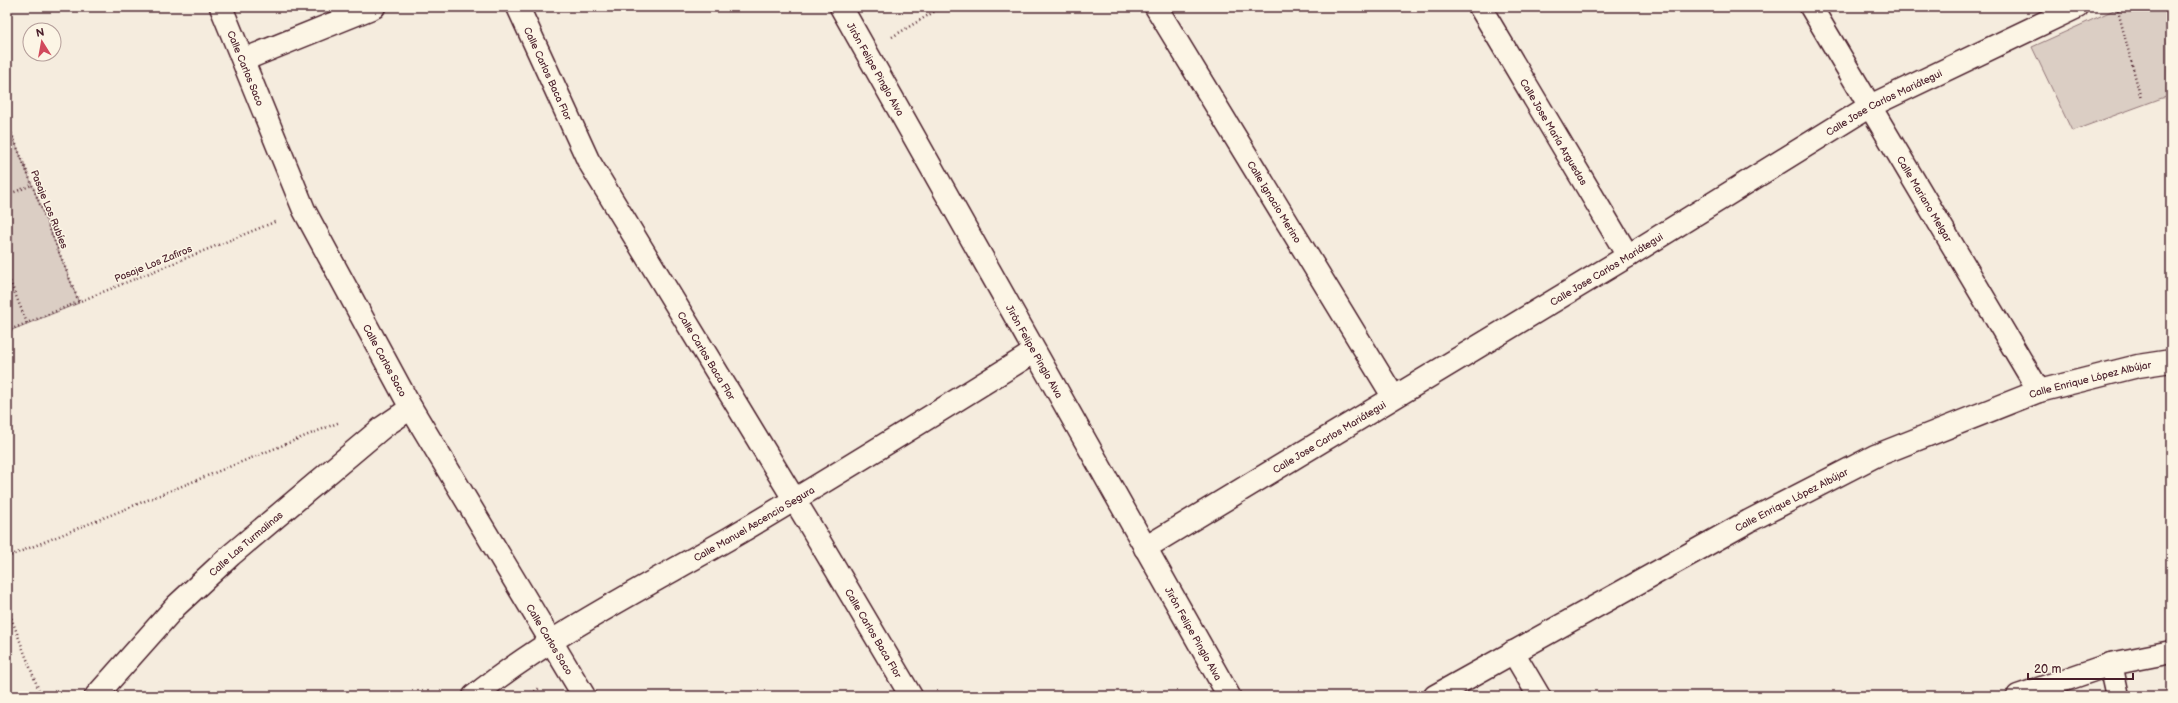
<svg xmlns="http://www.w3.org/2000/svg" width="2178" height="703" font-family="'Balsamiq Sans',sans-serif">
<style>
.green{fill:#dbcec4;stroke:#927678}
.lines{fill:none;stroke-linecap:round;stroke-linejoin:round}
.street-casing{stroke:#4a1f2b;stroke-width:25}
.path{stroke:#4a1f2b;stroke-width:2.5;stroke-dasharray:1 3;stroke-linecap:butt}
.street{stroke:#fcf5e5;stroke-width:22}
.labels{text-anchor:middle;stroke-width:3;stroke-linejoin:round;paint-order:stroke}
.street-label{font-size:10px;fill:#4a1f2b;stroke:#fcf5e5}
</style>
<rect width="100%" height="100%" fill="#f5ecde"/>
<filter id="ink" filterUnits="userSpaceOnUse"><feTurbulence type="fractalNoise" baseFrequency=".025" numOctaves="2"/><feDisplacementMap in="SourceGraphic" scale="8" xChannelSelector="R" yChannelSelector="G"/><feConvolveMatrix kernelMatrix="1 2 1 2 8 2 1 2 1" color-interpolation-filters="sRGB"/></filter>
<g filter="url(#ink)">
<path class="green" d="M 2133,7 L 2171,7 L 2171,97 L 2162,98 L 2072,131 L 2032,47 L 2116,9 Z
M 7,122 L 79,303 L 7,332 Z"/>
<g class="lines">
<g class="street-casing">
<g id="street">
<path id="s1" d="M 221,7 L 304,210 L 411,408 L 584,696"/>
<path id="s2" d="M 518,7 L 588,160 L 808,522 L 911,696"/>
<path id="s3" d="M 841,7 L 1229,696"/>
<path id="s4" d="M 1156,7 L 1393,396"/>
<path id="s5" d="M 1480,7 L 1628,256"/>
<path id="s6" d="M 1811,7 L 2039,391"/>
<path d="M 243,60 L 374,7"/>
<path id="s7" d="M 1145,548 L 1628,256 L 1870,106 L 2077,7"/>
<path d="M 1513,652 L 1539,696"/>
<path d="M 2111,664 L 2118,696"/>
<path id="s8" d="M 96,696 L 176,606 L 231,555 L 383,427 L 411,408"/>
<path id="s9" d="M 474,696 C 552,634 643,588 730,538 C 832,478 933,415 1034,352"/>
<path id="s10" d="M 1435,696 L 1749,521 L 1875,456 L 2039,391 L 2138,366 L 2171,361"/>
<path d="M 2018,696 L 2111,664 L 2171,652"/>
</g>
</g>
<path class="path" d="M 2117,7 L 2141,99
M 892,37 L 942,7
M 7,122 L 79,302
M 7,195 L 32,185
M 7,274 L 27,323
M 7,331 L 277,221
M 7,557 L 340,422
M 7,607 L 41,696
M 528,696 L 541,687"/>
<use href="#street" class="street"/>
</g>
</g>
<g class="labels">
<g class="street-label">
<text dy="4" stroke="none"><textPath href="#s1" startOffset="66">Calle Carlos Saco</textPath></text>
<text dy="4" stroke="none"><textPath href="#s3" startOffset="71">Jirón Felipe Pinglo Alva</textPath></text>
<text dy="4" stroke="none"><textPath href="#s2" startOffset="73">Calle Carlos Baca Flor</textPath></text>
<text dy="4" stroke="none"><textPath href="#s7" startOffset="863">Calle Jose Carlos Mariátegui</textPath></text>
<text dy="4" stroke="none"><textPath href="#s5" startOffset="145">Calle Jose María Arguedas</textPath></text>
<text dy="4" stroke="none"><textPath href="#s6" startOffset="223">Calle Mariano Melgar</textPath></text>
<text dy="4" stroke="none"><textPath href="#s4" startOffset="228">Calle Ignacio Merino</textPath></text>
<text transform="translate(50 209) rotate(68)" y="4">Pasaje Los Rubíes</text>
<text transform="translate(153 263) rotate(-22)" y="4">Pasaje Los Zafiros</text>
<text dy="4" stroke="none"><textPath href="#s7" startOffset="539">Calle Jose Carlos Mariátegui</textPath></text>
<text dy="4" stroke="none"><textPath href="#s3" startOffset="395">Jirón Felipe Pinglo Alva</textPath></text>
<text dy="4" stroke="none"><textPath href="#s2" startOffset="397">Calle Carlos Baca Flor</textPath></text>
<text dy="4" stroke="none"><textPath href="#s1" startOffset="390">Calle Carlos Saco</textPath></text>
<text dy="4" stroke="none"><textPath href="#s10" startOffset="730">Calle Enrique López Albújar</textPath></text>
<text dy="4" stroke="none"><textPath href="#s7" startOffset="215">Calle Jose Carlos Mariátegui</textPath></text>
<text dy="4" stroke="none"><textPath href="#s10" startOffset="407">Calle Enrique López Albújar</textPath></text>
<text dy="4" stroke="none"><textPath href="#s9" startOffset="329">Calle Manuel Ascencio Segura</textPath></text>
<text dy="4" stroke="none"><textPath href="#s8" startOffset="214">Calle Las Turmalinas</textPath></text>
<text dy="4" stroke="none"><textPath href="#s2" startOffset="721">Calle Carlos Baca Flor</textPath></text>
<text dy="4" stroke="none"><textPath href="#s3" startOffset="719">Jirón Felipe Pinglo Alva</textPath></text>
<text dy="4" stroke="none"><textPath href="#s1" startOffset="714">Calle Carlos Saco</textPath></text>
</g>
</g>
<rect width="2178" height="703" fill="none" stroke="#fcf5e5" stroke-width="24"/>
<rect x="12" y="12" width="2154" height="679" fill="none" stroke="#4a1f2b" stroke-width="1.5" filter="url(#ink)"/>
<g transform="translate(42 42) rotate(349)"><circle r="19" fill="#fcf5e5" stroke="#b59f9b"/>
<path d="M0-3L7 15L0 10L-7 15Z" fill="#d1495b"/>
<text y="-6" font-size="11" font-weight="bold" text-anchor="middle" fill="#4a1f2b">N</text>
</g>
<path d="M2028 673v6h105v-6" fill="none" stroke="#4a1f2b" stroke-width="2"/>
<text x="2034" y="673" font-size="12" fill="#4a1f2b" stroke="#fcf5e5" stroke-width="3" paint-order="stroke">20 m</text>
</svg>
